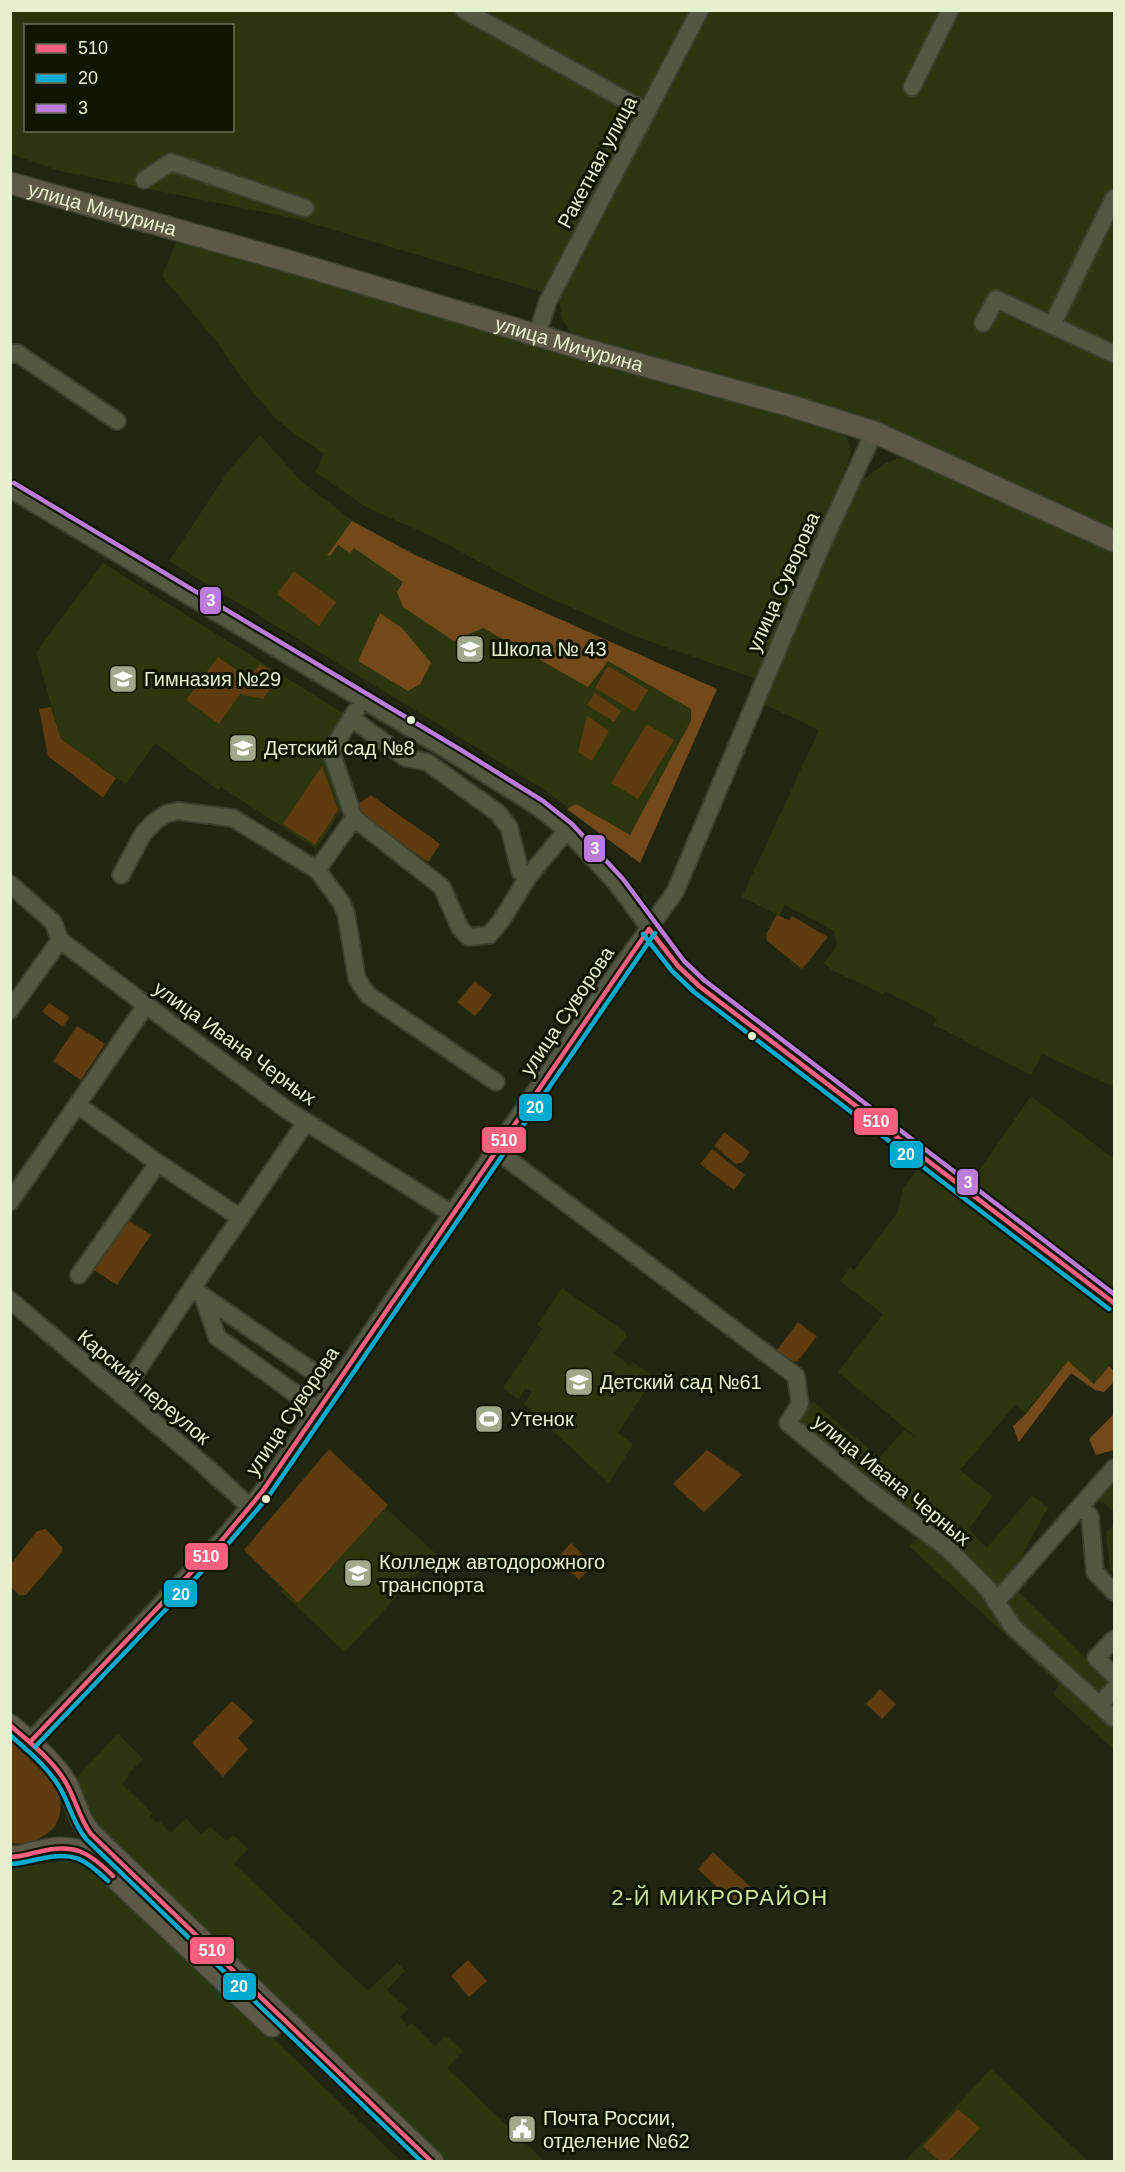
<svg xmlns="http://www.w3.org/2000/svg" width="1125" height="2172" font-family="Helvetica,sans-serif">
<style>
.built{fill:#2b360e;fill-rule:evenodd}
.green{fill:#603b0e}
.forest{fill:#73491a}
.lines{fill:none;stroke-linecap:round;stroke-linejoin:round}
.minor-casing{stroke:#3b412f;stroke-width:20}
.major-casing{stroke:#3b412f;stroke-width:24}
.minor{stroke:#525940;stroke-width:16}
.major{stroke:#5c5947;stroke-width:21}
.bus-1-casing{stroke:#0f1600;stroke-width:9}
.bus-2-casing{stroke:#0f1600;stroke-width:9}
.bus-3-casing{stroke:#0f1600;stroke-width:9}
.bus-1{stroke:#f8607d;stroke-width:4.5}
.bus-2{stroke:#00a9ce;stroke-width:4.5}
.bus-3{stroke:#bd7bd9;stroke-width:4.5}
.bus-dot{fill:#e5f1cd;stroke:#0f1600;stroke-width:2}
.labels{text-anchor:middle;stroke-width:6;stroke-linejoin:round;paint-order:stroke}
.street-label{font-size:20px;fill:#e5f1cd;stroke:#0f1600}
.poi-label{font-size:20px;fill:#e5f1cd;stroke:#0f1600;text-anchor:start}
.quarter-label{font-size:22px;letter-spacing:1.5px;fill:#cbe398;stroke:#0f1600}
.line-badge{stroke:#0f1600;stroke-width:2}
.badge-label{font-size:16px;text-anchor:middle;font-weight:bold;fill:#fff}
</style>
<rect width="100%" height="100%" fill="#212611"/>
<path class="built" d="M 11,11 L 690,11 L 542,292 L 297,219 L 60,171 L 11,154 ZM 26,26 L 232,26 L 232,130 L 26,130 Z
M 709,11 L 1114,11 L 1114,528 L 870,424 L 573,337 L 562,320 L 559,298 L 567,276 Z
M 178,237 L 829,423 L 846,435 L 851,454 L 843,475 L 757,679 L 637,637 L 534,591 L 433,537 L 366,507 L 315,472 L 324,454 L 296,435 L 275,418 L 244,381 L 216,341 L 162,276 Z
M 260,435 L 301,481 L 353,521 L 415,555 L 717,689 L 640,863 L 546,791 L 448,730 L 169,561 L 229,470 Z
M 898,458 L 912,458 L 1114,549 L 1114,1087 L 1042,1054 L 1031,1075 L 934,1025 L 937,1018 L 885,991 L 883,994 L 833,971 L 824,963 L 837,946 L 834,931 L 785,905 L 779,916 L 742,897 L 819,730 L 763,704 L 857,484 L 886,463 Z
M 103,563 L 346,715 L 322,753 L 341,810 L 316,849 L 221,787 L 218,790 L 155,743 L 126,784 L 61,739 L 36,652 Z
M 1031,1096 L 1114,1159 L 1114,1293 L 972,1181 Z
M 920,1166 L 1114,1315 L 1114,1359 L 1094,1384 L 1067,1362 L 1025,1413 L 1015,1405 L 960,1470 L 993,1496 L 969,1529 L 987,1548 L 1032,1495 L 1048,1508 L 1022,1554 L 1024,1564 L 1008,1582 L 1114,1686 L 1114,1750 L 1053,1694 L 1059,1684 L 909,1546 L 919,1536 L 793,1430 L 813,1401 L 879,1458 L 904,1430 L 917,1438 L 838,1372 L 883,1314 L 840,1281 L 850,1267 L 854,1270 L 898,1212 L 903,1188 Z
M 562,1288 L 625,1332 L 626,1337 L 614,1353 L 630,1366 L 633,1362 L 654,1377 L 618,1433 L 633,1444 L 609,1483 L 524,1404 L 532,1392 L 526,1388 L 518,1399 L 503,1388 L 542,1329 L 537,1325 Z
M 1114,1463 L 1114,1512 L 1090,1492 Z
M 371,1494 L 436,1554 L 345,1652 L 281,1592 Z
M 1114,1524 L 1114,1574 L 1110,1569 L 1106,1533 Z
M 118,1734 L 143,1759 L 128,1774 L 129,1776 L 122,1784 L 152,1813 L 150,1816 L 157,1823 L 159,1821 L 171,1833 L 186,1818 L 201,1834 L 210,1826 L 226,1841 L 233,1835 L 248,1849 L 234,1864 L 368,1991 L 397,1963 L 405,1971 L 387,1990 L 408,2009 L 400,2017 L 408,2026 L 412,2023 L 435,2046 L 446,2036 L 463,2051 L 447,2068 L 544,2161 L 445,2161 L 99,1828 L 90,1817 L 75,1779 Z
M 66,1860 L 80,1860 L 93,1866 L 401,2161 L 11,2162 L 11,1869 Z
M 991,2069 L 1088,2161 L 910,2162 L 907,2159 Z"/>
<path class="green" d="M 294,571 L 336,602 L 319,626 L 277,594 Z
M 218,657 L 248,678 L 260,664 L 279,676 L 263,699 L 240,694 L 219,724 L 186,700 Z
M 608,666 L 648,690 L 635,712 L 595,688 Z
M 595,693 L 621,711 L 614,722 L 587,705 Z
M 51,707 L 61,739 L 116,778 L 103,798 L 48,756 L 39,709 Z
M 587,716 L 609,731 L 592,761 L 578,752 Z
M 647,724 L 674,740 L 638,799 L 611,783 Z
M 322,766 L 338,810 L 315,845 L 283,824 Z
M 371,795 L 440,844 L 428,862 L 357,812 L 354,807 Z
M 777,915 L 789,920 L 792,916 L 828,937 L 802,969 L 767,941 L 766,934 Z
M 475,981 L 492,995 L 475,1016 L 457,1002 Z
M 49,1003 L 70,1017 L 63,1027 L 42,1012 Z
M 77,1026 L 105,1044 L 81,1080 L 53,1061 Z
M 724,1132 L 750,1152 L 743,1162 L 736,1164 L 714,1146 Z
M 712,1149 L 745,1175 L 734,1190 L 700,1164 Z
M 125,1218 L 151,1235 L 117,1285 L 91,1268 Z
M 798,1322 L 817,1336 L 798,1361 L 793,1362 L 777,1350 Z
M 329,1449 L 388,1505 L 298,1603 L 244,1550 Z
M 707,1450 L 742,1475 L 704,1512 L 673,1484 Z
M 46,1529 L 62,1547 L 62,1552 L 26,1595 L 19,1595 L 11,1587 L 11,1564 L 37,1531 Z
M 571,1543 L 593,1565 L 579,1580 L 557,1558 Z
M 880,1689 L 896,1704 L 882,1719 L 866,1704 Z
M 232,1701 L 254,1721 L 238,1738 L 248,1749 L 223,1777 L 192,1743 Z
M 10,1739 C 32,1759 69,1782 59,1817 C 57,1823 55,1828 49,1832 C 37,1841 26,1845 11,1843 Z
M 713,1852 L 755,1891 L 739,1908 L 698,1869 Z
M 468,1960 L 487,1981 L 469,1997 L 451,1976 Z
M 958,2109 L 980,2128 L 949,2161 L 939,2161 L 923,2146 Z"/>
<path class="forest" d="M 352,521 L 415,555 L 717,689 L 640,863 L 567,809 L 576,804 L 630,835 L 691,721 L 691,709 L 608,661 L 588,687 L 483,628 L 454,641 L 403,607 L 397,592 L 403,582 L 354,548 L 350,553 L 338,545 L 330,556 L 327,555 Z
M 380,613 L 402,628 L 431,663 L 420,684 L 408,691 L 358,661 Z
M 1068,1361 L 1094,1384 L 1109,1366 L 1114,1371 L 1114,1382 L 1104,1392 L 1095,1390 L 1071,1373 L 1019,1442 L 1013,1426 L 1025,1415 Z
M 1114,1414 L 1114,1450 L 1096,1455 L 1089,1439 Z"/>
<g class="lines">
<g class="minor-casing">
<path id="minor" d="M 464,10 L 647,112
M 912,87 L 950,10
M 144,180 L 171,162 L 305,208
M 983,323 L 996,299 L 1114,354
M 1052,325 L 1114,198
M 537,335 L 548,301 L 700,10
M 10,354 L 17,353 L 117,421
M 10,489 L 457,756 L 538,807 L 567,830 L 617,884 L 678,966 L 699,986 L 1114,1303
M 351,718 L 406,758 L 427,762 L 498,813 L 509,827 L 520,871 L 528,877 L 567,830
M 354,818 L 442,887 L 460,928 L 469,937 L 489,935 L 501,921 L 528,877
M 317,870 L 354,818 L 331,751 L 356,711
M 121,875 L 143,834 L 154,822 L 166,814 L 178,811 L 233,818 L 317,870 L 341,902 L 346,913 L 357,979 L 368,995 L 496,1082
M 10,884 L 53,922 L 60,940 L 146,1005 L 287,1110 L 454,1215
M 10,1010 L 60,940
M 79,1106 L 158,1163 L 241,1218
M 306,1122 L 192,1288 L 203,1296 L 217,1337 L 318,1410
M 497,1151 L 796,1376 L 800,1404 L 788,1423 L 873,1493 L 947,1548 L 988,1589 L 1013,1627 L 1114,1718
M 10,1202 L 146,1005
M 79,1275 L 158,1163
M 203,1296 L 334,1386
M 10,1300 L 203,1464 L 250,1507
M 121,1395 L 192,1288
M 1080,1507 L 1090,1516 L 1095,1572 L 1114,1592
M 996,1602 L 1114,1468
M 1114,1639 L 1096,1658 L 1114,1675
M 1100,1705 L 1114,1689
M 30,1742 L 222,1540 L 262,1492 L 609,984 L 675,892 L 821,547 L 874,432"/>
</g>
<g class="major-casing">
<g id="major">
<path id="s1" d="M 10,183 L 288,261 L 580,348 L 791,406 L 874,432 L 1114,541"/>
<path d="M 10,1725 C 30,1743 53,1761 66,1783 C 76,1801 76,1816 91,1834 L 433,2162"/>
<path d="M 10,1857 L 17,1857 C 46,1850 64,1842 92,1856 L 272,2026"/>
</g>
</g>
<use href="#minor" class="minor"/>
<use href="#major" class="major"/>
<g class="bus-1-casing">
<path id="bus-1" d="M 649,929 L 678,966 L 699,986 L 1114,1303
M 10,1725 C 30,1743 53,1760 66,1783 C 76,1800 79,1818 91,1834 L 432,2162
M 30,1742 L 222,1540 L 262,1492 L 649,929
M 10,1857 C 20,1857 29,1854 38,1852 C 74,1843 88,1851 113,1876"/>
</g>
<g class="bus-2-casing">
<path id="bus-2" d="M 643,934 L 672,971 L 694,992 L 1109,1309
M 10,1735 C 28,1751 48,1767 60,1788 C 70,1805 73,1823 86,1839 L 422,2162
M 35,1747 L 227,1545 L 268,1497 L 655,933
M 10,1864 C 20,1864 29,1861 39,1859 C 73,1851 84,1858 108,1881"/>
</g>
<g class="bus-3-casing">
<path id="bus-3" d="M 14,483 L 461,750 L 543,801 L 572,824 L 623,879 L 684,961 L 704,980 L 1114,1294"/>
</g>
<use href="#bus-1" class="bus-1"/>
<use href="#bus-2" class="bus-2"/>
<use href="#bus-3" class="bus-3"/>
</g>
<defs>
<g id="school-square" transform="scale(1.5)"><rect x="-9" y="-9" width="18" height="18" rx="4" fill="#a0aa8b" stroke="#0f1600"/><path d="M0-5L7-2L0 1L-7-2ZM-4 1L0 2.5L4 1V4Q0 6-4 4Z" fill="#fff"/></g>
<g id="stadium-square" transform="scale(1.5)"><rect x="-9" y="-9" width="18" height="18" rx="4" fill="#a0aa8b" stroke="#0f1600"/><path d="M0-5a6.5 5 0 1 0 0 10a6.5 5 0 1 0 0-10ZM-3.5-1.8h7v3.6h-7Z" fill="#fff"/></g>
<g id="university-square" transform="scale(1.5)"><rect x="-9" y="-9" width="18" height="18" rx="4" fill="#a0aa8b" stroke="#0f1600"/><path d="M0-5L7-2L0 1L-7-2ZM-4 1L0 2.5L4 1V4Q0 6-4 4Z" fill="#fff"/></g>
<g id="civic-square" transform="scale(1.5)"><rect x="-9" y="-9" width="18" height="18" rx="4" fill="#a0aa8b" stroke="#0f1600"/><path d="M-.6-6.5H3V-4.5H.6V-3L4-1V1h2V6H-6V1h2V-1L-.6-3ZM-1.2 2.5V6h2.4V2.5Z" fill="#fff"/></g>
</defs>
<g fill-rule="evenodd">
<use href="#school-square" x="470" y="649"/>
<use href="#school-square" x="123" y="679"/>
<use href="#school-square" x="243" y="748"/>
<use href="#school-square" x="579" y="1382"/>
<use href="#stadium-square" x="489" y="1419"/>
<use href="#university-square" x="358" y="1573"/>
<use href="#civic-square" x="522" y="2129"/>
</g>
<g class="bus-dot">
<circle cx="411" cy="720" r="5"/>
<circle cx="752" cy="1036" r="5"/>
<circle cx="266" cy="1499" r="5"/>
</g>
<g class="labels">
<g class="street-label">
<text transform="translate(597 162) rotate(-62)" y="7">Ракетная улица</text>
<text dy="7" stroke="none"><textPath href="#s1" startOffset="96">улица Мичурина</textPath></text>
<text dy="7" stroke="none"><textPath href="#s1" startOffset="582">улица Мичурина</textPath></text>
<text transform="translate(783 582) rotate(-66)" y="7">улица Суворова</text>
<text transform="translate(567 1011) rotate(-56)" y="7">улица Суворова</text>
<text transform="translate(235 1043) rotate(36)" y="7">улица Ивана Черных</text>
<text transform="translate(144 1387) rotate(40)" y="7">Карский переулок</text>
<text transform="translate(292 1411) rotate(-56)" y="7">улица Суворова</text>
<text transform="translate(892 1480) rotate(39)" y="7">улица Ивана Черных</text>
</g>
<g class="poi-label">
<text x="491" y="656">Школа № 43</text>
<text x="144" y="686">Гимназия №29</text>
<text x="264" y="755">Детский сад №8</text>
<text x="600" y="1389">Детский сад №61</text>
<text x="510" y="1426">Утенок</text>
<text x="379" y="1569">Колледж автодорожного<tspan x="379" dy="23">транспорта</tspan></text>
<text x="543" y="2125">Почта России,<tspan x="543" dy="23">отделение №62</tspan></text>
</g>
<g class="quarter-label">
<text x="720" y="1905">2-Й МИКРОРАЙОН</text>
</g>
</g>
<g class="line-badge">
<rect x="199" y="586" width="23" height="29" rx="6" fill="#bd7bd9"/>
<rect x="583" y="834" width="23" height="29" rx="6" fill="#bd7bd9"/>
<rect x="518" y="1093" width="35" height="29" rx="6" fill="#00a9ce"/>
<rect x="853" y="1107" width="46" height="29" rx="6" fill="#f8607d"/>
<rect x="481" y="1126" width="46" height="28" rx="6" fill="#f8607d"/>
<rect x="889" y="1140" width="35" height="29" rx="6" fill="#00a9ce"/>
<rect x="956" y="1168" width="23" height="28" rx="6" fill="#bd7bd9"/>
<rect x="184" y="1542" width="45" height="29" rx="6" fill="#f8607d"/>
<rect x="163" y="1579" width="35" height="29" rx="6" fill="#00a9ce"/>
<rect x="189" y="1936" width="46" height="29" rx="6" fill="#f8607d"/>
<rect x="222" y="1972" width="35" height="29" rx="6" fill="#00a9ce"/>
</g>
<g class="badge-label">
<text x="211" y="606">3</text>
<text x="595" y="854">3</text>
<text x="535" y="1113">20</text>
<text x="876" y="1127">510</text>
<text x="504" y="1146">510</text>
<text x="906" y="1160">20</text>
<text x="968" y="1188">3</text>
<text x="206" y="1562">510</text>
<text x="181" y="1600">20</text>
<text x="212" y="1956">510</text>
<text x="239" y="1992">20</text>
</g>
<rect width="1125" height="2172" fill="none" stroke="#e5f1cd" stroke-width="24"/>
<rect x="24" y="24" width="210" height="108" fill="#0f1600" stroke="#656e52" stroke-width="1.5"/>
<rect x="36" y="44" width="30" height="9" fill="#f8607d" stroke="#656e52" stroke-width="1.5"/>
<text x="78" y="54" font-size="18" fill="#e5f1cd">510</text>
<rect x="36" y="74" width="30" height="9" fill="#00a9ce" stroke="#656e52" stroke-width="1.5"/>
<text x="78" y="84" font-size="18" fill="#e5f1cd">20</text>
<rect x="36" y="104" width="30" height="9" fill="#bd7bd9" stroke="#656e52" stroke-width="1.5"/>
<text x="78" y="114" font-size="18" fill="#e5f1cd">3</text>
</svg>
